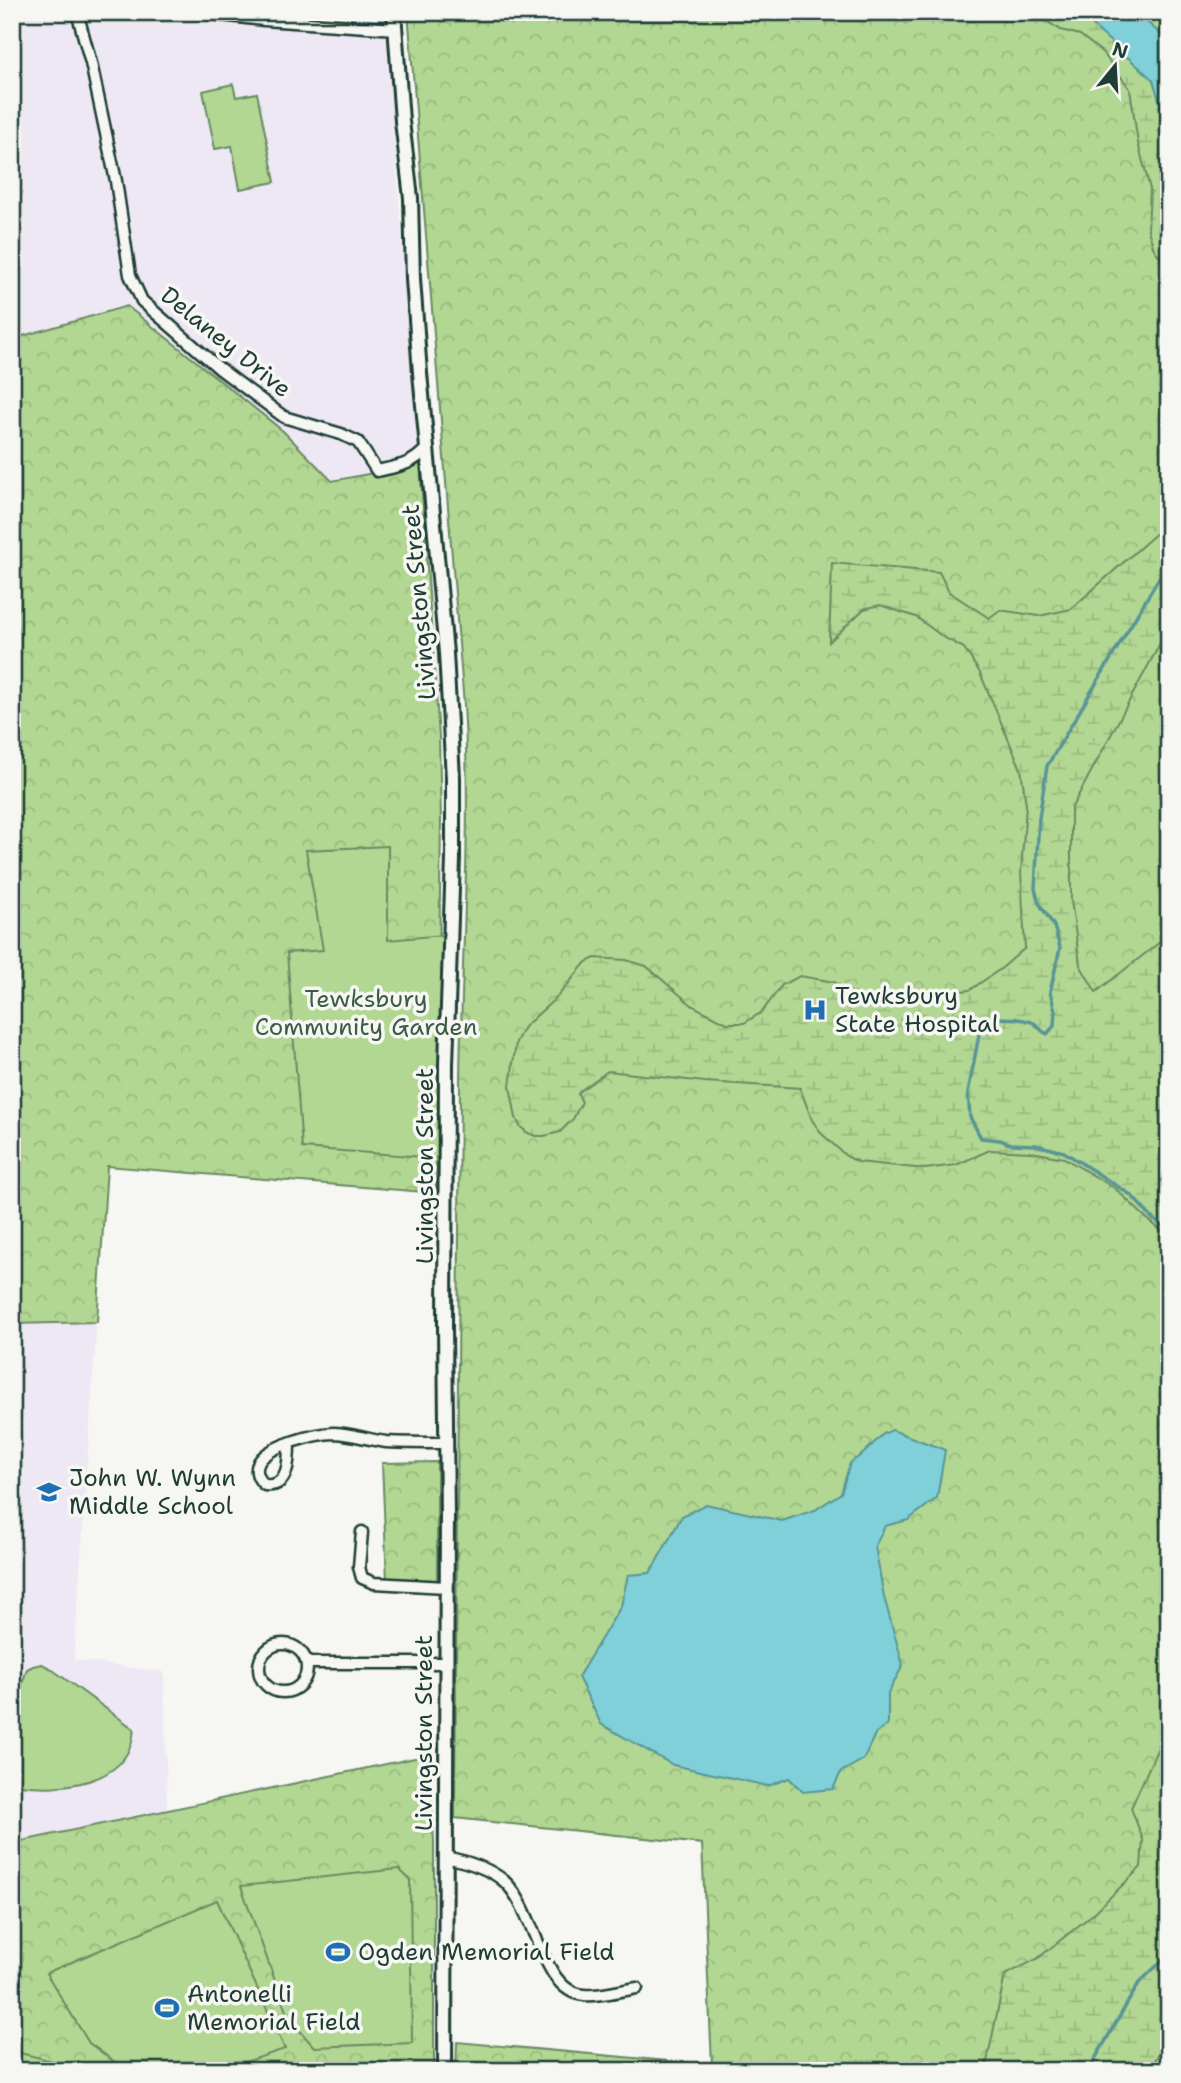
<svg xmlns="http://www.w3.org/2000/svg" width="1181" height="2083" font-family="'Shantell Sans',sans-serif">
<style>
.built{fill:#ede8f4}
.forest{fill:url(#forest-crowns);stroke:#688a63;stroke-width:2}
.wetland{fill:url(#wetland-marsh);stroke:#688a63;stroke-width:2}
.garden{fill:#b2d792;stroke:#688a63;stroke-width:2}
.water{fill:#7fd0d8;stroke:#599596;stroke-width:2}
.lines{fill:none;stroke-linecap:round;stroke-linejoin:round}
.stream{stroke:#599596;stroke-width:3.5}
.minor-casing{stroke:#1f3d34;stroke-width:15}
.tertiary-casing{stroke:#1f3d34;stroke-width:18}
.minor{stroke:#f6f6f2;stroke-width:10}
.tertiary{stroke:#f6f6f2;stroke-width:12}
.labels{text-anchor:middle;stroke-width:7;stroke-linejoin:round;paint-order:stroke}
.street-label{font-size:24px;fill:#1f3d34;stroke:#f6f6f2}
.poi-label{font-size:24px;fill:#1f3d34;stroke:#f6f6f2;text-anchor:start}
.park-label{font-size:24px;fill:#3c5c47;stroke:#f6f6f2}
</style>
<defs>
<pattern id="forest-crowns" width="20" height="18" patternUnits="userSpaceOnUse" patternTransform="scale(1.75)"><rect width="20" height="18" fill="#b2d792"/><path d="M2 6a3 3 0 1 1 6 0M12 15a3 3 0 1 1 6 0" fill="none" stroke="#99b97e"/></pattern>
<pattern id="wetland-marsh" width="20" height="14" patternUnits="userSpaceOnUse" patternTransform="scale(1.75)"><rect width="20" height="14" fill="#b2d792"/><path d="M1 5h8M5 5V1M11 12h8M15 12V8" fill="none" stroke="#99b97e"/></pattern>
</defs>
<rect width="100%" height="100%" fill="#f6f6f2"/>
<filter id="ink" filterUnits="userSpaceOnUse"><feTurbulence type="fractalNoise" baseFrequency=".0143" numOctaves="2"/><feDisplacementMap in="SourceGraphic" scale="14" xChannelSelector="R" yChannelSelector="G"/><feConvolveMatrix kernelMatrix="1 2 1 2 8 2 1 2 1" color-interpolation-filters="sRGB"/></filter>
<g filter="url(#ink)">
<path class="built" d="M 12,12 L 385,12 L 439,737 L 441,819 L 436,1193 L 107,1166 L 74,1660 L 164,1672 L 167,1811 L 12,1843 Z"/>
<path class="forest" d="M 408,12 L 1169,12 L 1169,2071 L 456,2071 L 457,2042 L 712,2065 L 702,1844 L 455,1818 C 457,1574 458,1329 460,1085 C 461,958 472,831 464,705 Z
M 127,306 L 283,431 L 332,481 L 420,464 L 439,737 L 441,819 L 436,1193 L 107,1166 L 97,1322 L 12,1324 L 12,339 Z
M 437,1462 L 437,1580 L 387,1581 L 382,1463 Z
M 429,1755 L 434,1841 L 434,2071 L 12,2071 L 12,1843 Z"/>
<path class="wetland" d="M 1040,12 L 1169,12 L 1169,269 L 1154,249 L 1148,230 L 1150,189 L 1138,143 L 1130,89 L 1103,53 L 1080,35 L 1061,30 L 1043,19 Z
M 1169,522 L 1169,627 L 1071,809 L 1071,900 L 1080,965 L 1096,992 L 1169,935 L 1169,1237 L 1145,1217 L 1116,1189 L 1064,1158 L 1031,1152 L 990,1150 L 956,1165 L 925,1169 L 858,1162 L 846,1156 L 822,1134 L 812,1120 L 800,1088 L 705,1082 L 608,1071 L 580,1091 L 578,1094 L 582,1102 L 573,1119 L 560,1132 L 544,1136 L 535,1136 L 526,1132 L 520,1126 L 516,1118 L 510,1086 L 516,1042 L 524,1027 L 558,996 L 586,962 L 595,958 L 626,960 L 646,966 L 693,1006 L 727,1023 L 744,1023 L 762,1012 L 782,985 L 800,976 L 834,982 L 851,992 L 886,1005 L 934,994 L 970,990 L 1002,968 L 1025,948 L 1021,872 L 1026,805 L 1021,769 L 980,673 L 964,648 L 943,637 L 916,617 L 880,605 L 864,609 L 829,642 L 832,563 L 939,572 L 949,592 L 989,618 L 1000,610 L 1039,616 L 1071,609 Z
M 1169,1723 L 1169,2033 L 1150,2071 L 985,2071 L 1005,1975 L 1037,1959 L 1093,1914 L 1141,1867 L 1143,1840 L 1131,1808 Z"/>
<path class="garden" d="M 233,84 L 236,97 L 257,93 L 275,182 L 240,189 L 232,146 L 215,149 L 203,91 Z
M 388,846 L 388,940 L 443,935 L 438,1158 L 302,1148 L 287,953 L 323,950 L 306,850 Z
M 42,1664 L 50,1668 L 134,1729 C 133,1734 133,1740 131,1745 C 115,1789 50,1790 12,1784 L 12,1715 L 27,1669 L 33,1666 Z
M 399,1869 L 410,1880 L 412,2043 L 314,2047 L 288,2017 L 241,1886 Z
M 217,1900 L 285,2049 L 236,2065 L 190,2071 L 143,2071 L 123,2068 L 89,2043 L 46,1973 Z
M 12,2051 L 76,2067 L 86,2071 L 12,2071 Z"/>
<path class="water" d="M 1087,12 L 1128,12 L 1141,17 L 1169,41 L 1169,132 L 1153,80 L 1082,16 Z
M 892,1430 L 945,1450 L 937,1498 L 908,1520 L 885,1526 L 875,1546 L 884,1597 L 903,1665 L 888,1694 L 888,1724 L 875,1734 L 864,1759 L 841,1772 L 833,1789 L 803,1792 L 789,1778 L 768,1786 L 673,1765 L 601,1724 L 578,1677 L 621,1606 L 628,1575 L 650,1573 L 682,1516 L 706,1504 L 782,1521 L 815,1510 L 841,1493 L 850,1463 L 864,1453 L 883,1434 Z"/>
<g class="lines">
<path class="stream" d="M 1169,561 L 1047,766 L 1039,818 L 1035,889 L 1039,903 L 1054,926 L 1060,948 L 1050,992 L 1055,1011 L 1054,1026 L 1047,1034 C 1040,1031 1040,1027 1034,1023 C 1023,1017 1005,1019 994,1018 L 980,1029 L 968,1093 L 970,1117 L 981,1138 L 1000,1140 L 1011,1144 L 1036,1145 L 1064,1152 L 1131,1195 L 1152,1218 L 1169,1231
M 1088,2071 L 1139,1983 L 1169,1954"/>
<g class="minor-casing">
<path id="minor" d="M 77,12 L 91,63 L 116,181 L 130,275 L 142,301 L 220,369 L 284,417 L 341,434 L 358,442 L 377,471 C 399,466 412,465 427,448
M 195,12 L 264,20 L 396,29
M 289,1443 C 289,1460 289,1488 265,1485 C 258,1479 254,1471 259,1462 C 269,1445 315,1434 333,1433 C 351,1433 368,1440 386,1442 C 406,1443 426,1443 446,1443
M 362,1532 L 359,1567 L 362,1578 L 374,1583 L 446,1587
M259 1668a24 24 0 1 1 48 0a24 24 0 1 1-48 0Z
M 307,1663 L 445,1663
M 445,1857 C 465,1861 488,1867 504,1881 C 536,1909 541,1992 584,1995 C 597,1997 623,1990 637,1988"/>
</g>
<g class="tertiary-casing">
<path id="tertiary" d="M 394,12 L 402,121 L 411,198 L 413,279 L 420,373 L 446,653 L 453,778 L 453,859 L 446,1064 L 445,1327 L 447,1517 L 445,2071"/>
</g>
<use href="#minor" class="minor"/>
<use href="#tertiary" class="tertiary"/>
</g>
</g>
<defs>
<g id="hospital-bare" transform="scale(1.89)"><path d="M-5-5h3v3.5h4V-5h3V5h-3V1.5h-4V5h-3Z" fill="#1f6fb2" stroke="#f6f6f2" stroke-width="2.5" paint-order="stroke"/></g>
<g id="school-bare" transform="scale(1.89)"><path d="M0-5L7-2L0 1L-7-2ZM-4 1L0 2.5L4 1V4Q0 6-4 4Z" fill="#1f6fb2" stroke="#f6f6f2" stroke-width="2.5" paint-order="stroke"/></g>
<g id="stadium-bare" transform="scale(1.89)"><path d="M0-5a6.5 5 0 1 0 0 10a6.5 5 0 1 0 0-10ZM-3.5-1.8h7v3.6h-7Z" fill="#1f6fb2" stroke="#f6f6f2" stroke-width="2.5" paint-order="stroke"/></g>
</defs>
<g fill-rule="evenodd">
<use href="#hospital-bare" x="815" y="1010"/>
<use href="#school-bare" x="49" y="1492"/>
<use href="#stadium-bare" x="338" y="1952"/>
<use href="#stadium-bare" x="167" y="2008"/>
</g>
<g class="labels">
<g class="street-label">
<text transform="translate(226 342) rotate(39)" y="8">Delaney Drive</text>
<text transform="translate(419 602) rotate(-95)" y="8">Livingston Street</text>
<text transform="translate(425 1166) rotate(-90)" y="8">Livingston Street</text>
<text transform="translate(424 1733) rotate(-90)" y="8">Livingston Street</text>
</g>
<g class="poi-label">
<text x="835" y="1004">Tewksbury<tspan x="835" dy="28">State Hospital</tspan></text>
<text x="69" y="1486">John W. Wynn<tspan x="69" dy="28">Middle School</tspan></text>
<text x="358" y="1960">Ogden Memorial Field</text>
<text x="187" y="2002">Antonelli<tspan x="187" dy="28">Memorial Field</tspan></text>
</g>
<g class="park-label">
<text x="366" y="1007">Tewksbury<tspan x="366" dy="28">Community Garden</tspan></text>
</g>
</g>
<rect width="1181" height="2083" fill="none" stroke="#f6f6f2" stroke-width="42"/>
<rect x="21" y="21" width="1139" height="2041" fill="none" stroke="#1f3d34" stroke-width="2.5" filter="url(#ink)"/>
<g transform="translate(1115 66) rotate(18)" stroke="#f6f6f2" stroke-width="5" paint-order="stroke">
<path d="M0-5L12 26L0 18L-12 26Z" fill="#1f3d34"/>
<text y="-10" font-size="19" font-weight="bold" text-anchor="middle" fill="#1f3d34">N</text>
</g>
</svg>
